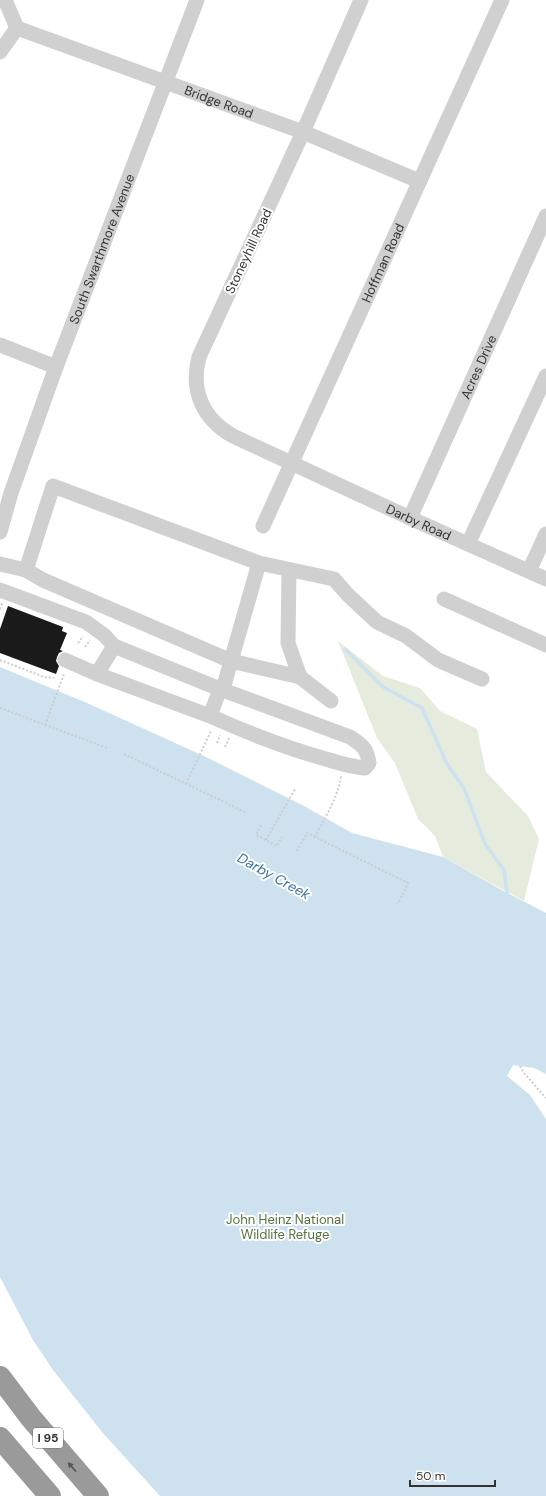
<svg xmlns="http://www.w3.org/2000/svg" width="546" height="1496" font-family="'DM Sans',sans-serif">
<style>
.green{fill:#e5ecde}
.water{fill:#cde1ef}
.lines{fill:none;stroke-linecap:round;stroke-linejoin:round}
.stream{stroke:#cde1ef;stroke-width:3.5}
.building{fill:#1a1a1a}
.path{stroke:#cdcdcd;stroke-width:2;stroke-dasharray:2 2;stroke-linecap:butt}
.minor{stroke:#d0d0d0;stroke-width:15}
.highway{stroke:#9a9a9a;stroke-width:22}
.oneway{fill:#525252}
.labels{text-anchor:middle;stroke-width:4;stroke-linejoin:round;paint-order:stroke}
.shield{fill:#fff;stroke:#707070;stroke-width:1}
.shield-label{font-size:12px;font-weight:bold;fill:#333}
.street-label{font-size:13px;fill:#333;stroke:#fff}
.park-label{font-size:13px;fill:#54713d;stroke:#fff}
.water-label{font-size:14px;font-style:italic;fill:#3c7299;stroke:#fff}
</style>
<rect width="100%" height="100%" fill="#fff"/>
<path class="green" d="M 338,641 L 383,676 L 420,688 L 440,711 L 477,729 L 486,772 L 528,816 L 539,839 L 524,901 L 443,857 L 435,836 L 418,819 L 395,763 L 377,738 Z"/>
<path class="water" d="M 0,667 L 87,703 L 206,757 L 304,806 L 352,833 L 443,857 L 500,889 L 546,913 L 546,1074 L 534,1068 L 513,1065 L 507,1076 L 530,1095 L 546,1119 L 546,1496 L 160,1496 L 102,1432 L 53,1370 L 33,1340 L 0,1277 Z"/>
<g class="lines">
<path class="stream" d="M 345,649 L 383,687 L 422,708 L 447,764 L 464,788 L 485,844 L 504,870 L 507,893 L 506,897"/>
</g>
<path class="building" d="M 8,606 L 63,627 L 62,631 L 67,633 L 60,650 L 63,651 L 59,653 L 57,657 L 56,661 L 59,666 L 56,674 L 0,653 L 0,629 Z"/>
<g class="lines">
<path class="path" d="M 0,609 L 2,603
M 78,643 L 83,636
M 85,647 L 90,640
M 0,660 L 44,677 L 54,678
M 0,708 L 107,748
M 45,725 L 64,674
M 217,743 L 220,735
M 225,747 L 229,738
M 124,754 L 247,813
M 186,784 L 211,731
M 261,825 L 256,835 L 277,846 L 282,837
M 315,837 C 325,817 338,798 341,776
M 266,840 L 295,789
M 297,851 L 307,833 L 408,883 L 398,904
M 520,1066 L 524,1073 L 546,1098"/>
<g class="minor">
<path d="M 5,0 L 17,28"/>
<path id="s1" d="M 361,0 L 303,132 L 199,357 C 190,391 203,419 233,436 L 410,518 L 546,579"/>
<path id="s2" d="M 17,28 L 303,132 L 419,181"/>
<path d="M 0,52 L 17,28"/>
<path d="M 0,345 L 56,367"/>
<path id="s3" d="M 410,518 L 546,216"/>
<path id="s4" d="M 263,526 L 502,0"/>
<path id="s5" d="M 0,532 L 11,493 L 56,367 L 197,0"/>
<path d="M 468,544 L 546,376"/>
<path d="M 259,563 L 334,579 L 348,595 L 377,622 L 406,636 L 438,660 L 482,679"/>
<path d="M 0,564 L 26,570"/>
<path d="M 289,570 L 288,643 L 300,677"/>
<path d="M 529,571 L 546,534"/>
<path d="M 0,590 L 86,622 L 104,635 L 114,646 L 220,689 L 210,716 L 97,674 L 114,646"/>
<path d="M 444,599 L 546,645"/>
<path d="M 65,660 L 97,674"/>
<path d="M 210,716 C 248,733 286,748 326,759 C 339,763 352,767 365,768 L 369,763 C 367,748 362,745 350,737 L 220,689 L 225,682 L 259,563 L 53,486 L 26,570 L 43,580 L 231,661 L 300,677 L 331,701"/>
</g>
<path class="highway" d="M 0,1377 L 31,1418 L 98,1496
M 0,1438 L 50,1496"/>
</g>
<defs><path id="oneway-solid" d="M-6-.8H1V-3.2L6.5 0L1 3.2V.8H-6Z"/></defs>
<use class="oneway" href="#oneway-solid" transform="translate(72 1467) rotate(-131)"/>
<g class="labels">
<rect class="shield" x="33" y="1428" width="30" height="20" rx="3"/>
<g class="shield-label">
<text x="48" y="1442">I 95</text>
</g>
<g class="street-label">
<text dy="5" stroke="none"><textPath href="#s2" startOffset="215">Bridge Road</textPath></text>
<text dy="5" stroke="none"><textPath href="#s5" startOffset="301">South Swarthmore Avenue</textPath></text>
<text transform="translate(248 251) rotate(-65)" y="5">Stoneyhill Road</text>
<text dy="5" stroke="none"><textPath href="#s4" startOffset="289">Hoffman Road</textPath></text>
<text dy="5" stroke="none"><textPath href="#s3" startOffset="166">Acres Drive</textPath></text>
<text dy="5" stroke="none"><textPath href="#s1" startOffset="690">Darby Road</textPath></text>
</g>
<g class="park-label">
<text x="285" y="1224">John Heinz National<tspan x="285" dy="15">Wildlife Refuge</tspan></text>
</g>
<g class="water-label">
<text transform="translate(274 876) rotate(29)" y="5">Darby Creek</text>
</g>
</g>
<path d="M410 1480v6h85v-6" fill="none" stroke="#333333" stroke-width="2"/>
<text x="416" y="1480" font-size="12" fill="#333333" stroke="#ffffff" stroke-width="3" paint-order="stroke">50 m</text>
</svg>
